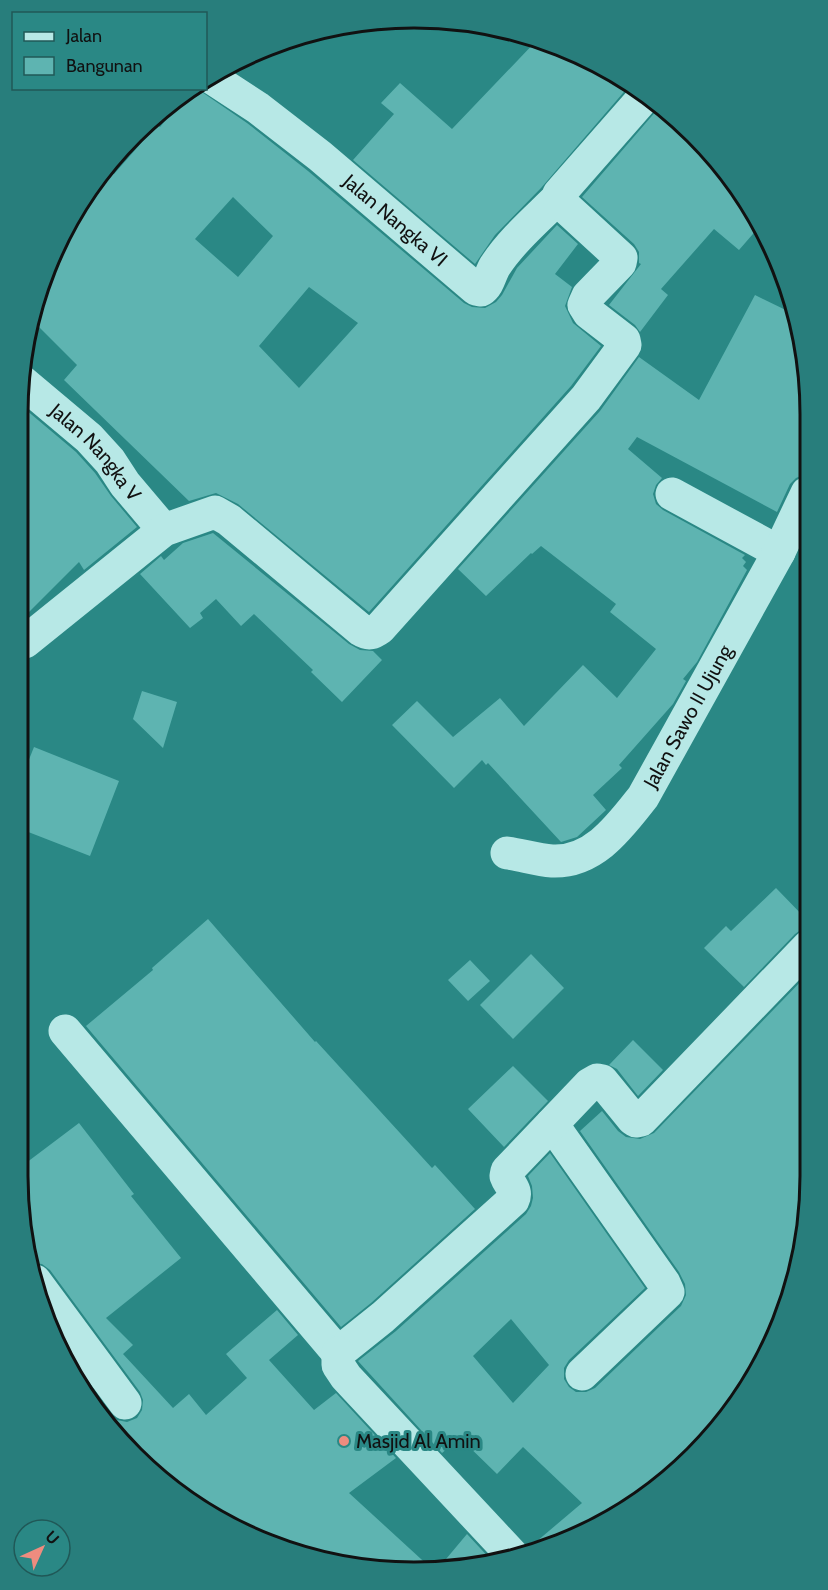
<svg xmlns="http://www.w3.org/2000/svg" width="828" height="1590" font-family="Cabin,sans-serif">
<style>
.building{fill:#5eb4b1;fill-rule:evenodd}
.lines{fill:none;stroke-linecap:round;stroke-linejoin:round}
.minor{stroke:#b7e8e6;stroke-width:33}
.poi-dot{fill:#ee8c7f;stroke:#2a8885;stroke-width:2}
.labels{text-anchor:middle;stroke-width:6;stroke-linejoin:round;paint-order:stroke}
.street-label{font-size:20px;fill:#111;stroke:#2a8885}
.poi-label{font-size:20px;fill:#111;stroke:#2a8885;text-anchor:start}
.rim{fill:none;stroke:#111;stroke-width:3}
</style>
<rect width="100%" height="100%" fill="#2a8885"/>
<path class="building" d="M 538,39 L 589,59 L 629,86 L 541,188 L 495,235 L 475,264 L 353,160 L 394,114 L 381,103 L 400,83 L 452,129 Z
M 196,88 L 247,123 L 308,171 L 464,303 L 472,307 L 485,308 L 496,302 L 502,295 L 517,268 L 557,225 L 578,244 L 555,274 L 572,287 L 565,306 L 573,323 L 601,346 L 571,386 L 369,612 L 238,504 L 216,493 L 189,501 L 64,380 L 77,365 L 30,318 L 59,239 L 95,180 L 106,168 L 114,174 L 157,125 L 160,127 L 191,89 ZM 233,197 L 273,236 L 238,277 L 195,239 ZM 309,287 L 358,323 L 299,388 L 259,346 Z
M 657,110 L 674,126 L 679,120 L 714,158 L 710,163 L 734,183 L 759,227 L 739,250 L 714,229 L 661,289 L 668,295 L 640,332 L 635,325 L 609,305 L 641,264 L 639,263 L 639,252 L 634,244 L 582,197 Z
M 755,295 L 794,314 L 807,362 L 807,468 L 803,475 L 796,478 L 790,484 L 777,512 L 637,437 L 628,449 L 662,478 L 656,485 L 653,494 L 656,504 L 663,510 L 745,555 L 742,558 L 746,562 L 743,566 L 747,570 L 697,662 L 683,679 L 686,681 L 673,704 L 619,765 L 622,768 L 593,795 L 606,810 L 577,837 L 561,842 L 488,763 L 486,765 L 482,760 L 454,788 L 392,725 L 417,701 L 453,737 L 500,698 L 524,726 L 583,665 L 617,698 L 656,649 L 610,612 L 616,604 L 541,546 L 532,554 L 531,553 L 486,596 L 458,569 L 600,411 L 639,357 L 699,400 Z
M 19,404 L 76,452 L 95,473 L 111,496 L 137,527 L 84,570 L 79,562 L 19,622 Z
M 213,533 L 349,644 L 360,650 L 373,651 L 382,660 L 342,702 L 311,672 L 313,670 L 254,614 L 241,626 L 216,599 L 200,613 L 203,618 L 190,628 L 140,574 L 161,556 L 164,560 L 183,543 Z
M 142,691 L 177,702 L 163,748 L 133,719 Z
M 34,747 L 119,781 L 90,856 L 18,828 L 18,787 Z
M 776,888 L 808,921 L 808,929 L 802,929 L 795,934 L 744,987 L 704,948 L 726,926 L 731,931 Z
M 208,919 L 315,1042 L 316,1041 L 432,1168 L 435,1165 L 475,1209 L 371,1303 L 341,1327 L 86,1026 L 153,970 L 152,968 Z
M 531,954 L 564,988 L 513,1039 L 480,1005 Z
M 470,960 L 490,981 L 468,1001 L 448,980 Z
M 808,974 L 809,1202 L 797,1278 L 769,1351 L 694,1456 L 589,1531 L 533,1552 L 530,1547 L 582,1503 L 523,1447 L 497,1474 L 460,1438 L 442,1453 L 358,1361 L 396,1331 L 526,1214 L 531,1206 L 533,1198 L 532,1186 L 528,1176 L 550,1153 L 645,1288 L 569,1360 L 564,1368 L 564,1379 L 569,1387 L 576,1392 L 586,1392 L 595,1388 L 681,1306 L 686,1295 L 685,1284 L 679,1272 L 580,1131 L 602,1111 L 618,1131 L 626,1137 L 640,1139 L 654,1133 ZM 511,1319 L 549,1365 L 513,1403 L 473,1356 Z
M 633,1040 L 663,1070 L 638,1096 L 617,1069 L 609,1065 Z
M 513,1066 L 548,1101 L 504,1147 L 468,1109 Z
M 79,1123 L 134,1194 L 131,1196 L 181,1258 L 106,1318 L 133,1345 L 123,1354 L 173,1408 L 189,1394 L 206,1415 L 247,1378 L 226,1354 L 277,1310 L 298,1335 L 269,1360 L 314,1410 L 336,1393 L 396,1458 L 349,1493 L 433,1570 L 312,1559 L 194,1505 L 100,1417 L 68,1357 L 110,1414 L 117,1420 L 127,1422 L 137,1418 L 142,1410 L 143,1400 L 140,1392 L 50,1270 L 42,1264 L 32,1263 L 18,1176 L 18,1169 Z
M 467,1534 L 493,1562 L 436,1571 Z"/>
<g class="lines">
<g class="minor">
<path id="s1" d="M 209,76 L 258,108 L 320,156 L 476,289 L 481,290 C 489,285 490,274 495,266 C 512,240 537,219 559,197"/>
<path id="s2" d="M 20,380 L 89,438 L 110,461 L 125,484 L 164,530"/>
<path d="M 672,494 L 779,552"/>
<path d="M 25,642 L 164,530 L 215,512 L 229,520 L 361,630 C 369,635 373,633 380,628 L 586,398 L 625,345 L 624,340 L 589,313 L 584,305 L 588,296 L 620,263 L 621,258 L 560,202 L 559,194 L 645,96"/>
<path id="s3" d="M 507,853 C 522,855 537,860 552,861 C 594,863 620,826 643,797 L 779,552 L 807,493"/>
<path d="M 65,1031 L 338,1353"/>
<path d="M 552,1124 L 664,1283 L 668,1292 L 582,1374"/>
<path d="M 35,1281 L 125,1403"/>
<path d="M 338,1353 L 383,1317 L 513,1200 C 518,1190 509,1185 506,1176 L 507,1171 L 590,1084 L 597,1080 L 602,1081 L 633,1119 L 636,1121 L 641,1120 L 808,947"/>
<path d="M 338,1353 L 338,1365 L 346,1377 L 516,1559"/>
</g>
</g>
<circle class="poi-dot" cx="344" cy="1441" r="6"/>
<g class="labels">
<g class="street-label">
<text dy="7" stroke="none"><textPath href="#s1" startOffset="236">Jalan Nangka VI</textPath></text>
<text dy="7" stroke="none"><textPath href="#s2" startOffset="105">Jalan Nangka V</textPath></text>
<text dy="7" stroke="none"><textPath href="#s3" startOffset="254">Jalan Sawo II Ujung</textPath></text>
</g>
<g class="poi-label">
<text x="356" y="1448">Masjid Al Amin</text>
</g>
</g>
<path d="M0 0H828V1590H0ZM414 28H414A386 386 0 0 1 800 414V1176A386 386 0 0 1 414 1562H414A386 386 0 0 1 28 1176V414A386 386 0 0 1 414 28Z" fill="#287e7c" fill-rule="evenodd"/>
<path class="rim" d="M414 28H414A386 386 0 0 1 800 414V1176A386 386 0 0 1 414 1562H414A386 386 0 0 1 28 1176V414A386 386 0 0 1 414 28Z"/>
<rect x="12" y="12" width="195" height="78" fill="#2a8885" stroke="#205857" stroke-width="1.5"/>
<rect x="24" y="32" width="30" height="9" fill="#b7e8e6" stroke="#205857" stroke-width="1.5"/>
<text x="66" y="42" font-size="18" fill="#111111">Jalan</text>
<rect x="24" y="57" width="30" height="18" fill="#5eb4b1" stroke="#205857" stroke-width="1.5"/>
<text x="66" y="72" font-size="18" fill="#111111">Bangunan</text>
<g transform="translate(42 1548) rotate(45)"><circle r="28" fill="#2a8885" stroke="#205857" stroke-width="1.5"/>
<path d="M0-4.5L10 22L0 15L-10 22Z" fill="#ee8c7f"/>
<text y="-9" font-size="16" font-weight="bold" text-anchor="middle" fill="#111111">U</text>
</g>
</svg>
